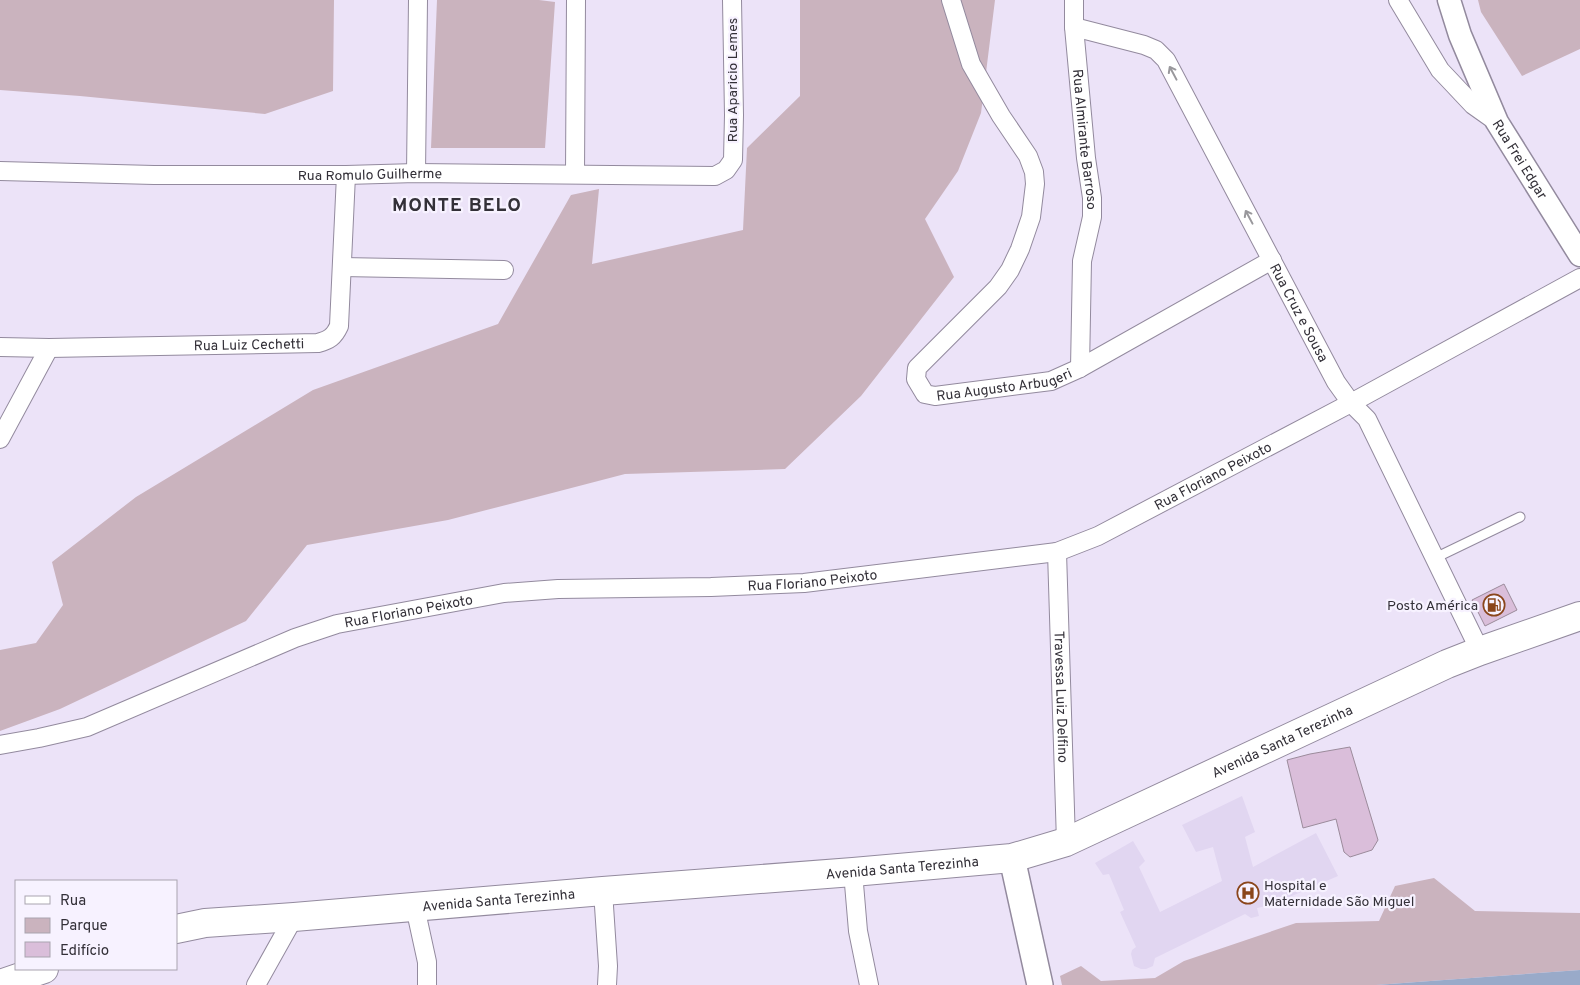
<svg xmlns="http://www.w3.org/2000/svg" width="1580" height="985" font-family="Overpass,sans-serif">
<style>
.built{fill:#e1d6f1}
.green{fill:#cab3be}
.water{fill:#99aac9}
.building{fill:#dabeda;stroke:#9b8b9b}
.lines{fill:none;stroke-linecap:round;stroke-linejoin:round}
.service-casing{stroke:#938a9e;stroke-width:11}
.minor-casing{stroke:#938a9e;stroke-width:20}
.tertiary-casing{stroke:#938a9e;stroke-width:25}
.secondary-casing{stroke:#938a9e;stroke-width:28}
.primary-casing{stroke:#938a9e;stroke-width:30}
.service{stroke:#fff;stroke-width:9}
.minor{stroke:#fff;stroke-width:18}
.tertiary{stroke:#fff;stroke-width:22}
.secondary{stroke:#fff;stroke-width:25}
.primary{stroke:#fff;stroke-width:28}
.oneway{stroke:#99989c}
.labels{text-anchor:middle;stroke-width:4.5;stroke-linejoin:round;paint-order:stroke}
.street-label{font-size:14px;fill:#333038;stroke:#f7f2ff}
.poi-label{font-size:14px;fill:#333038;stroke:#f7f2ff;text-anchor:end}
.district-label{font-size:19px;font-weight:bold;letter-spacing:1px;fill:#333038;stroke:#f7f2ff}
</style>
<rect width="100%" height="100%" fill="#ece3f8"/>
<path class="built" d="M 1242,796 L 1255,832 L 1245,837 L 1253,867 L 1316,833 L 1338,876 L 1271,905 L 1257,908 L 1259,916 L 1251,918 L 1245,914 L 1155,958 L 1153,966 L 1146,969 L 1141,969 L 1134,966 L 1131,954 L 1132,950 L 1136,947 L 1120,912 L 1124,910 L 1109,874 L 1103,875 L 1095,863 L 1133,841 L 1145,861 L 1139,867 L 1160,912 L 1222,881 L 1213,847 L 1196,852 L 1182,825 Z"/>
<path class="green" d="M 0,0 L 334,0 L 333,91 L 265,114 L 80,96 L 0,90 Z
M 437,0 L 539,0 L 555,2 L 545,148 L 431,148 Z
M 800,0 L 995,0 L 981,113 L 958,171 L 925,219 L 954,277 L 861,396 L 785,469 L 625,474 L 448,520 L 307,545 L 246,621 L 60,709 L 0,731 L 0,650 L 36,643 L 63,605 L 52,562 L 136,497 L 313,390 L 498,324 L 571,195 L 599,189 L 592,264 L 743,230 L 747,148 L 800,96 Z
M 1478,0 L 1580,0 L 1580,49 L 1522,76 L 1481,12 Z
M 1434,878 L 1475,911 L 1580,913 L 1580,970 L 1376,985 L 1062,985 L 1060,976 L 1081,966 L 1101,981 L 1155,978 L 1184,961 L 1296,923 L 1379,921 L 1395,886 Z"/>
<path class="water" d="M 1580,970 L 1580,985 L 1376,985 Z"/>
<path class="building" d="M 1504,584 L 1517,610 L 1485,626 L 1472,600 Z
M 1350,747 L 1378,840 L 1372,850 L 1350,857 L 1344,852 L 1336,819 L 1303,828 L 1287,760 L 1310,754 Z"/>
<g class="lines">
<g class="service-casing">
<path id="service" d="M 1435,558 L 1520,517"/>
</g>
<g class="minor-casing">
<g id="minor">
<path id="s1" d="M 951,0 L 971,64 L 1001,116 L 1028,156 L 1034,172 L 1035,184 L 1031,217 L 1020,249 L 1010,270 L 998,287 L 917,368 L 916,379 L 925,394 L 935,396 L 1051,381 L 1080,368 L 1272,260"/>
<path id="s2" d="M 1074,0 L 1074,27 L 1086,158 L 1092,198 L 1092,217 L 1082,261 L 1080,368"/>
<path d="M 1398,0 L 1440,70 L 1473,105 L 1497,122"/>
<path id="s3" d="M 1074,27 L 1144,45 L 1156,50 L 1166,60 L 1336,382 L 1351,403 L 1367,419 L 1480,651"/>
<path id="s4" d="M 0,171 L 154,175 L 346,175 L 416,173 L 715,176 L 726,170 L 733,160 L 734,115 L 732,0"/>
<path d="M 416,173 L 418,0"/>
<path d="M 575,174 L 576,0"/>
<path d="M 342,267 L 504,270"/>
<path id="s5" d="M 0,347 L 49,348 L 318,343 C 329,340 334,337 339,326 L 346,175"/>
<path d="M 0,439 L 49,348"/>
<path id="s6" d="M 1057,552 L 1066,842"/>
<path id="s7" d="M 0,745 L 39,738 L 87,727 L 295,638 L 337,624 L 504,593 L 558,589 L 711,587 L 804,583 L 1057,552 L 1098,536 L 1351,403 L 1580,278"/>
<path d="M 853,872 L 858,931 L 869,985"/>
<path d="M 603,891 L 608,966 L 607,985"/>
<path d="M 415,907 L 427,962 L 427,985"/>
<path d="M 256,985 L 294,917"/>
</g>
</g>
<g class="tertiary-casing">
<g id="tertiary">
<path id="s8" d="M 1449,0 L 1460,35 L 1497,122 L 1580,255"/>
</g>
</g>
<g class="secondary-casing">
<path id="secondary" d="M 1012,858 L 1040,985"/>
</g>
<g class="primary-casing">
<g id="primary">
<path id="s9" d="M 176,929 L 205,923 L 294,917 L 603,891 L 853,872 L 1012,858 L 1066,842 L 1447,664 L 1480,651 L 1580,616"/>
<path d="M 0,984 L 44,969"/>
</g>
</g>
<use href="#service" class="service"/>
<use href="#minor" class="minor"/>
<use href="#tertiary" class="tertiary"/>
<use href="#secondary" class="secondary"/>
<use href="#primary" class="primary"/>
</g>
<defs><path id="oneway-shaft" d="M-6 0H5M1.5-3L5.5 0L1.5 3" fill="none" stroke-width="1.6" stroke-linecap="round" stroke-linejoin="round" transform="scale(1.25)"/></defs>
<g class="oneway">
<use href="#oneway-shaft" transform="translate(1173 73) rotate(-118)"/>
<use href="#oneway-shaft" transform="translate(1249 217) rotate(-118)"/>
</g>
<defs>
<g id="fuel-ring" transform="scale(1.125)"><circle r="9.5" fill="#f7f2ff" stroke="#8a451a" stroke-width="1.5"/><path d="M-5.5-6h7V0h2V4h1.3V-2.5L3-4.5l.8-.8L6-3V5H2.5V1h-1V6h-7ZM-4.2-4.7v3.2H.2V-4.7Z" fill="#8a451a"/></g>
<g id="hospital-ring" transform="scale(1.125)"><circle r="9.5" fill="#f7f2ff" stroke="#8a451a" stroke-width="1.5"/><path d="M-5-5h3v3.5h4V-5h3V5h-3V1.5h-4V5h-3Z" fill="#8a451a"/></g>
</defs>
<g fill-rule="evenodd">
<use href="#fuel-ring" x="1494" y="605"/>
<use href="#hospital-ring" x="1248" y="893"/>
</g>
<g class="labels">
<g class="street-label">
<text transform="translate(732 80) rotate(-90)" y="5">Rua Aparicio Lemes</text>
<text dy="5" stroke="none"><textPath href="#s2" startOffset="140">Rua Almirante Barroso</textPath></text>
<text dy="5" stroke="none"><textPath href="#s8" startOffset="175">Rua Frei Edgar</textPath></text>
<text dy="5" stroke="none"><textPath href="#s4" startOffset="370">Rua Romulo Guilherme</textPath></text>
<text dy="5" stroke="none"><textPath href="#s3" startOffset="385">Rua Cruz e Sousa</textPath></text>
<text dy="5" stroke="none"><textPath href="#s5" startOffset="249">Rua Luiz Cechetti</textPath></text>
<text dy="5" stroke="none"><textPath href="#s1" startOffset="539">Rua Augusto Arbugeri</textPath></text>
<text dy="5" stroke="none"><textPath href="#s7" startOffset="1258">Rua Floriano Peixoto</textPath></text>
<text dy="5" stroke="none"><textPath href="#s7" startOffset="838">Rua Floriano Peixoto</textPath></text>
<text dy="5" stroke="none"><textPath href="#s7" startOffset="432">Rua Floriano Peixoto</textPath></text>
<text dy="5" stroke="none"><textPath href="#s6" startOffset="145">Travessa Luiz Delfino</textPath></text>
<text dy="5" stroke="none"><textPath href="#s9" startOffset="1134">Avenida Santa Terezinha</textPath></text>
<text dy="5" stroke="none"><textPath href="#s9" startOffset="729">Avenida Santa Terezinha</textPath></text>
<text dy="5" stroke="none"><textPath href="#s9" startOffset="324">Avenida Santa Terezinha</textPath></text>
</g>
<g class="poi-label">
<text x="1478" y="610">Posto América</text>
<text x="1264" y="890" text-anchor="start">Hospital e<tspan x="1264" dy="16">Maternidade São Miguel</tspan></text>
</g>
<g class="district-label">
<text x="457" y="211">MONTE BELO</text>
</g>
</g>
<rect x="15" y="880" width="162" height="90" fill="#f7f2ff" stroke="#a9a4af"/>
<rect x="25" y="896" width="25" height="8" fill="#ffffff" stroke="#a9a4af"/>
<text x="60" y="905" font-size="15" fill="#333038">Rua</text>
<rect x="25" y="918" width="25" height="15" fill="#cab3be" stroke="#a9a4af"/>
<text x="60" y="930" font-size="15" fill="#333038">Parque</text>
<rect x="25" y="942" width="25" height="15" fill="#dabeda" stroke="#a9a4af"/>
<text x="60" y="955" font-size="15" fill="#333038">Edifício</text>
</svg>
